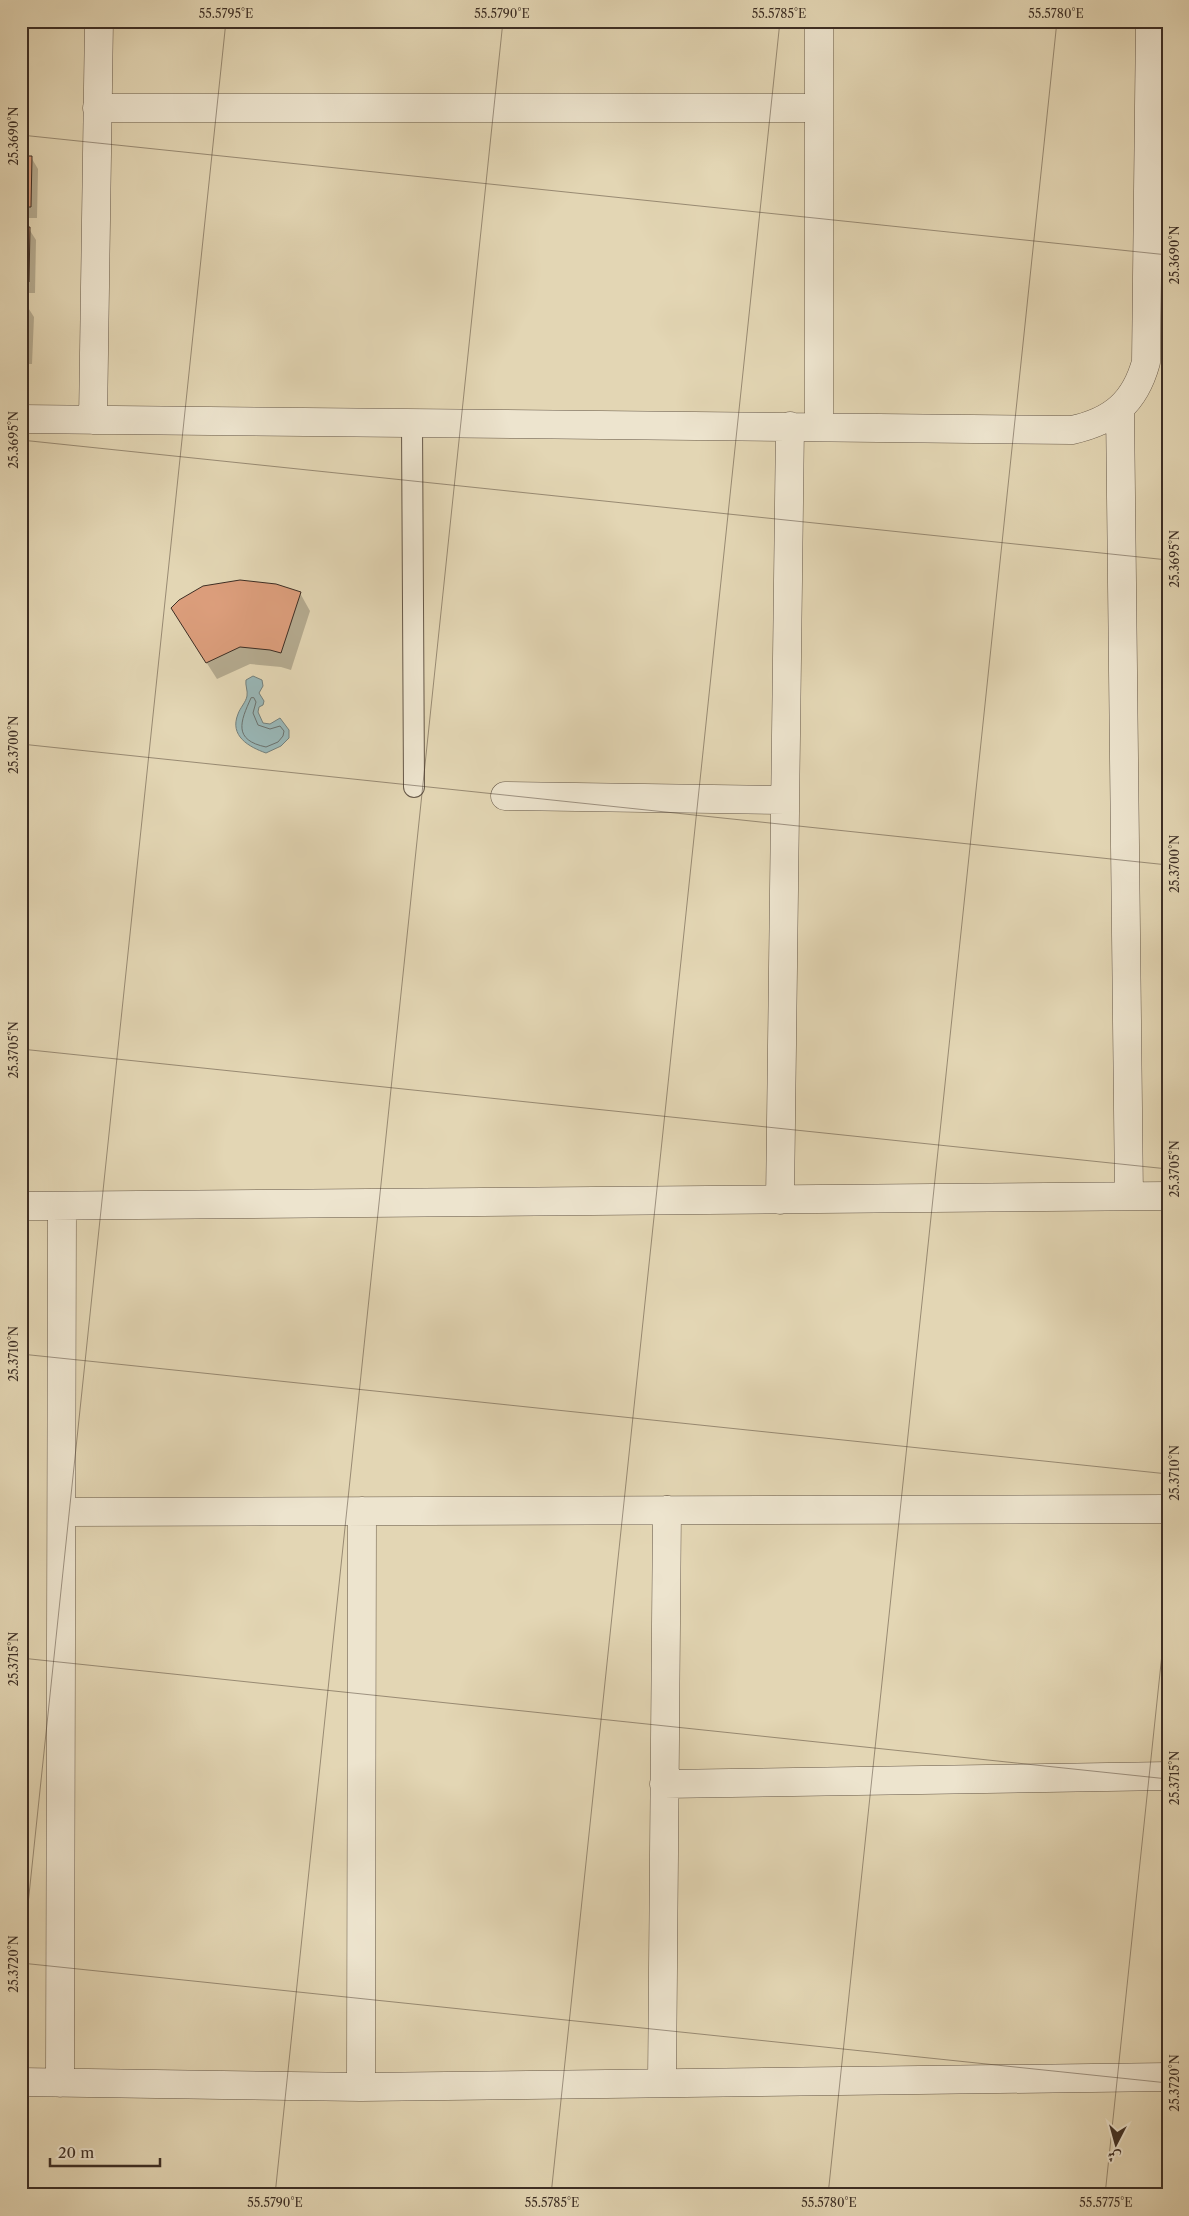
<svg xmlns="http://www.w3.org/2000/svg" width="1189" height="2216" font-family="'Libre Caslon Text',Amiri,serif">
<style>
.water{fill:#99b7b7;stroke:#74807c}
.shadow{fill:#0003}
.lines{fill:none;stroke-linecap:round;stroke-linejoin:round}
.shore{stroke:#6b726e;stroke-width:1}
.building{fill:#dc9e7c;stroke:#3d2e24}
.lane-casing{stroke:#665848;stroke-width:22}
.street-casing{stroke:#665848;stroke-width:29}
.lane{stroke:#ede4ce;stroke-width:20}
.street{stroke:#ede4ce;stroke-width:28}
.ticks{fill:none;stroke:#3d2e24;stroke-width:1;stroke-opacity:0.45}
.neatline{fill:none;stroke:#3d2e24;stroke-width:2}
.ticks-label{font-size:12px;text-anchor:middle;fill:#3d2e24}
</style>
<rect width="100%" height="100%" fill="#e3d6b4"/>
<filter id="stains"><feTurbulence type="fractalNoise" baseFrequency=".004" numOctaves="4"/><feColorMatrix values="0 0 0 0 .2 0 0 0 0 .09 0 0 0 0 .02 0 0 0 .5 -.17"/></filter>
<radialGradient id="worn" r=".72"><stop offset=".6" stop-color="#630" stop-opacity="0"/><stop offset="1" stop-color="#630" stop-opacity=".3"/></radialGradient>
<path class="water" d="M 253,676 L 262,680 L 263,686 L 259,693 L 264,701 L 263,705 L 259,707 L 258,712 L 263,723 L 270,724 L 280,718 L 289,730 L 289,738 L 281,746 L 266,753 C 249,747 229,736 238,714 C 240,708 246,702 247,696 C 248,691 245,685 246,680 Z"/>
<path class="shadow" d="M 21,21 L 26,21 L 25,73 L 21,73 Z
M 21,157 L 31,157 L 38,169 L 37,218 L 21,218 Z
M 21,228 L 29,229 L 36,240 L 35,293 L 21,293 Z
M 21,306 L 27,306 L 34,317 L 32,364 L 21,364 Z
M 300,593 L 310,611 L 291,670 L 281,667 L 250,664 L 217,679 L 183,626 Z"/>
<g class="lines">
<path class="shore" d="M 254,698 L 256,702 L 253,713 L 258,725 L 270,729 L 280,726 L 284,731 L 283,736 L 278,742 L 266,747 C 233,740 240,722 251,698 Z"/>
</g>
<path class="building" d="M 21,156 L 32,156 L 31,207 L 21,207 Z
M 21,227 L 30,227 L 29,282 L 21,282 Z
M 21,304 L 28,304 L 26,353 L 21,353 Z
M 240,580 L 276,584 L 301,592 L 281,653 L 270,650 L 240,647 L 206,663 L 171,608 L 179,600 L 203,586 Z"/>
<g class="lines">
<g class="lane-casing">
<path id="lane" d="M 412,423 L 414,787"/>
</g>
<g class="street-casing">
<path id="street" d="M 819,21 L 819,427
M 97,108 L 819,108
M 1120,408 L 1129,1196
M 21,419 L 1072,430 C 1113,421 1135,402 1146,362 L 1150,21
M 93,420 L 99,21
M 505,796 L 785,800
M 780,1200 L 790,426
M 21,1206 L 1168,1196
M 63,1512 L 1168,1509
M 664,1784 L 1168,1776
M 21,2082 L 361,2087 L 1168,2077
M 60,2083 L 62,1206
M 662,2083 L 667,1510
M 361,2087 L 362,1511"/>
</g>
<use href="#lane" class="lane"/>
<use href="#street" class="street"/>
</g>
<path class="ticks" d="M 21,135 L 1168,255M 21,440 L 1168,560M 21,744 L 1168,865M 21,1049 L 1168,1169M 21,1354 L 1168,1474M 21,1658 L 1168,1779M 21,1963 L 1168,2083M 21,1971 L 226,21M 275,2195 L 503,21M 551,2195 L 780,21M 828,2195 L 1057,21M 1105,2195 L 1168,1597"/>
<rect width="1189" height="2216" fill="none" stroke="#e3d6b4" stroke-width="55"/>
<g transform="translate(1116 2144) rotate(186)" stroke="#ede4ce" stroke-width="4" paint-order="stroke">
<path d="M0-4L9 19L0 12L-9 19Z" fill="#3d2e24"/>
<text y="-8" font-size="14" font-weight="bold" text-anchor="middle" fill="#3d2e24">ش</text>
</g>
<path d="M50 2158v8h110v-8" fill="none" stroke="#3d2e24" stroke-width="2.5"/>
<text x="58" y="2158" font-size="15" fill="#3d2e24" stroke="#ede4ce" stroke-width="4" paint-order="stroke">20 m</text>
<rect x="28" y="28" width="1134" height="2160" class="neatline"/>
<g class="ticks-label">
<text x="226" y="18">55.5795°E</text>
<text x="502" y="18">55.5790°E</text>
<text x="779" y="18">55.5785°E</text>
<text x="1056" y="18">55.5780°E</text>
<text transform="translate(14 136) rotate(-90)" y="4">25.3690°N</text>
<text transform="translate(1175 255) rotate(-90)" y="4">25.3690°N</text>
<text transform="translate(14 440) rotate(-90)" y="4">25.3695°N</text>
<text transform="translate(1175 559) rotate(-90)" y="4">25.3695°N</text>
<text transform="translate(14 745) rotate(-90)" y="4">25.3700°N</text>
<text transform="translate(1175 864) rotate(-90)" y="4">25.3700°N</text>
<text transform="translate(14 1050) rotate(-90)" y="4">25.3705°N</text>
<text transform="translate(1175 1169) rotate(-90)" y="4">25.3705°N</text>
<text transform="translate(14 1354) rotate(-90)" y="4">25.3710°N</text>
<text transform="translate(1175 1473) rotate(-90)" y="4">25.3710°N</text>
<text transform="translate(14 1659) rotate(-90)" y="4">25.3715°N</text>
<text transform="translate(1175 1778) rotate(-90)" y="4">25.3715°N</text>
<text transform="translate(14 1964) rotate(-90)" y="4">25.3720°N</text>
<text transform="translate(1175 2083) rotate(-90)" y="4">25.3720°N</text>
<text x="275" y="2207">55.5790°E</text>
<text x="552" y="2207">55.5785°E</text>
<text x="829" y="2207">55.5780°E</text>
<text x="1106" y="2207">55.5775°E</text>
</g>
<rect width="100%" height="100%" filter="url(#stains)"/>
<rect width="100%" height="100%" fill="url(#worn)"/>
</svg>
